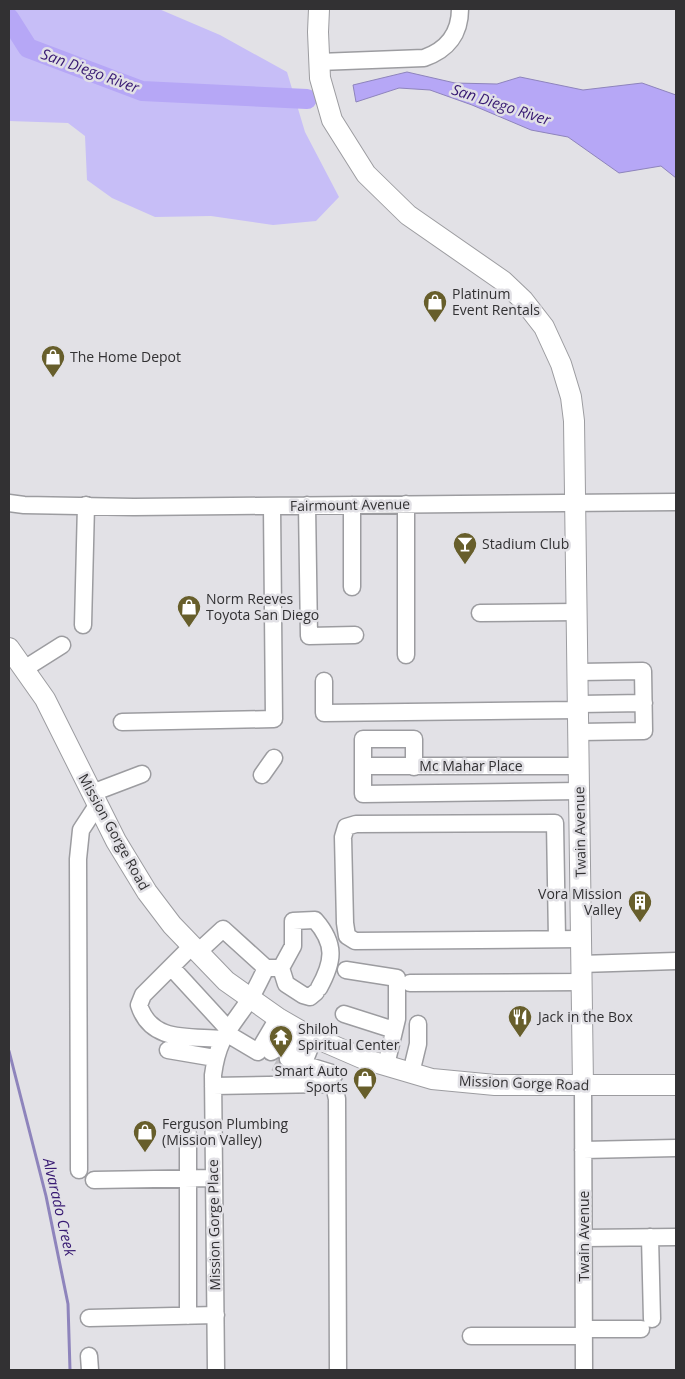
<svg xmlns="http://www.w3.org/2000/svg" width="685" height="1379" font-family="'Open Sans',sans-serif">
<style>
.green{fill:#c7bef7}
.water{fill:#b6a7f6;stroke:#8e84bc}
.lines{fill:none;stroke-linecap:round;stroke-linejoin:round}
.stream{stroke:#8e84bc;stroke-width:3}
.river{stroke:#b6a7f6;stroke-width:20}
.minor-tunnel{stroke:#bfbec2;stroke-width:16;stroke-dasharray:16 8;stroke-linecap:butt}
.minor-casing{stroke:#9c9ca0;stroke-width:19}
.major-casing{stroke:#9c9ca0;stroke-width:22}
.minor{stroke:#fff;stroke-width:16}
.major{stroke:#fff;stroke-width:20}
.labels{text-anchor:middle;stroke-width:5;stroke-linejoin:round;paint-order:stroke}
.poi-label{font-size:14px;fill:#323133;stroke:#e2e1e6;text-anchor:start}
.street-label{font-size:14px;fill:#323133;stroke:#e2e1e6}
.water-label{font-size:15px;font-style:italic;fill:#371972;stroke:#e2e1e6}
</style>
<rect width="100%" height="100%" fill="#e2e1e6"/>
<path class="green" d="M 9,9 L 159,9 L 220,35 L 287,72 L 305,132 L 339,197 L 316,221 L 273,225 L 211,216 L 155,217 L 112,198 L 87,180 L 85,136 L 68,123 L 9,121 Z"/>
<path class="water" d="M 407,72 L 455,83 L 497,84 L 520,77 L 583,90 L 642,83 L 676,95 L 676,178 L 661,166 L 619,173 L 568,137 L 531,130 L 472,105 L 430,90 L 399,88 L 356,102 L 353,85 Z"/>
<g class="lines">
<path class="stream" d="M 9,1051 L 46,1196 L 68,1304 L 70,1370"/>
<path class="river" d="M 9,18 L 28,48 L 142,91 L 307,99"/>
<path class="minor-tunnel" d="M 275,1063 L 283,1067"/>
<g class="minor-casing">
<path id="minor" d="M 319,62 L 424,58 C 447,50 460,34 460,9
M 9,503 L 24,505 L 134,507 L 676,502
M 406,504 L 406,655
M 307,505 L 309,636 L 355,635
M 352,505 L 352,587
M 480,613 L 577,612
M 83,625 L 86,505
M 24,669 L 62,645
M 579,672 L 643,671 L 644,731 L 579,732
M 324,681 L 324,713 L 579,710
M 579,704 L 644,703
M 122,722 L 274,719 L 272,506
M 363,766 L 578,766
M 414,767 L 414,739 L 363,739 L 363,794 L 580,791
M 262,775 L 274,758
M 92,793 L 142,774
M 557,939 L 555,823 L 356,824 L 346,827 L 343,837 L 345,923 L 347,936 L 355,941 L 581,939
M 192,946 L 143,995 L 139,1005 C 151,1043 189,1036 222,1039
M 198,952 L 223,929 L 266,968 L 281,968 L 293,946 L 293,921 L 315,920 C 336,944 334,961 319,988
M 581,964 L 676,961
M 171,967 L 228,1029
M 281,968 L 286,984 L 303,995 L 310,997 L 316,992
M 346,970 L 397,978 L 397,1019 L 386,1065
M 410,983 L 581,982
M 344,1014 L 394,1030
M 226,1033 L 258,1052 L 278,1018
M 168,1050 L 215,1058
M 271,1052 L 286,1043 L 295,1048 L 296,1062
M 288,1059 L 296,1062 L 335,1074
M 303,1065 L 314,1037
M 411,1073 L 418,1044 L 418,1024
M 213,1086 L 325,1084 L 332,1085 L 335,1090 L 337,1099 L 338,1370
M 583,1086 L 584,1370
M 188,1134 L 188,1316
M 583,1150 L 676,1148
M 79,1170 L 78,859 L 81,830 L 98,804
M 94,1180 L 214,1178
M 650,1237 L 652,1319
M 584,1238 L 676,1237
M 89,1318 L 216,1315
M 584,1329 L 641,1329
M 471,1336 L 584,1336
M 89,1356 L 90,1370
M 216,1370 L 213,1075 C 218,1037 230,1029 250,999 C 256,989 261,978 266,968"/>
</g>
<g class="major-casing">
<path id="major" d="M 319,9 L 318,32 L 320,78 L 332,120 L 366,174 L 408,215 L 503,281 L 523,300 L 544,327 L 561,364 L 571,397 L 574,421 C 578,643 579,864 583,1086
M 9,648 L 45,699 L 116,841 L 147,892 L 172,925 L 226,981 L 278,1018 L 304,1033 L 364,1059 L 432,1079 L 495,1085 L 676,1085"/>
</g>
<use href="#minor" class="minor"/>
<use href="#major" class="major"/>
</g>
<defs>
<g id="shop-pin" transform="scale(1.25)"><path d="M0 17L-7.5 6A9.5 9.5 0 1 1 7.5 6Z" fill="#675e2b" stroke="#e2e1e6"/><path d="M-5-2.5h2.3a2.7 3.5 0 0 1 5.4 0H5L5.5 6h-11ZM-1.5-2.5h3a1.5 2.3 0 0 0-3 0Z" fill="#fff"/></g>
<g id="bar-pin" transform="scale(1.25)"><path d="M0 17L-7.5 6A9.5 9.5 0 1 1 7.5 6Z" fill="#675e2b" stroke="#e2e1e6"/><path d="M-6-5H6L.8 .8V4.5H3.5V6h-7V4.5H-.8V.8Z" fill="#fff"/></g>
<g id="building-pin" transform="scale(1.25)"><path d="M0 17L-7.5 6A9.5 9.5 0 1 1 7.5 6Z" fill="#675e2b" stroke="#e2e1e6"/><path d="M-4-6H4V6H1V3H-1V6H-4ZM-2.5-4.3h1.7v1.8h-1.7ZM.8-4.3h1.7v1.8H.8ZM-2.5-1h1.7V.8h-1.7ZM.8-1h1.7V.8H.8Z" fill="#fff"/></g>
<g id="restaurant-pin" transform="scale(1.25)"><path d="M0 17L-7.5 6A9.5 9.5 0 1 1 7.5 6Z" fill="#675e2b" stroke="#e2e1e6"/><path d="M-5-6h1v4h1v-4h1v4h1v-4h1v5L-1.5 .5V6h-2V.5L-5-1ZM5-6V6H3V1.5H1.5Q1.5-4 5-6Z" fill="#fff"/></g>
<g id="temple-pin" transform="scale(1.25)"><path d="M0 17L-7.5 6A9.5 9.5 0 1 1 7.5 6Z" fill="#675e2b" stroke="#e2e1e6"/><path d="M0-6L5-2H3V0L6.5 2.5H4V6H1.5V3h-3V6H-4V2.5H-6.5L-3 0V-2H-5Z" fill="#fff"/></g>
</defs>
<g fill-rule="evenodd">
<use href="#shop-pin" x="435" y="302"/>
<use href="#shop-pin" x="53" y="357"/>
<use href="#bar-pin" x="465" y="544"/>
<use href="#shop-pin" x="189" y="607"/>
<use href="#building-pin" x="640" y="902"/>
<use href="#restaurant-pin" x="520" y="1017"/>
<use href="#temple-pin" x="281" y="1037"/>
<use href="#shop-pin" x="365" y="1079"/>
<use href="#shop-pin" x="145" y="1132"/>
</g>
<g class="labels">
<g class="poi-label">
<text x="452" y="299">Platinum<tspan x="452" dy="16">Event Rentals</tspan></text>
<text x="70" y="362">The Home Depot</text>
<text x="482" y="549">Stadium Club</text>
<text x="206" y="604">Norm Reeves<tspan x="206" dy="16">Toyota San Diego</tspan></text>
<text x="622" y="899" text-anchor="end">Vora Mission<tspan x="622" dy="16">Valley</tspan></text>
<text x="538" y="1022">Jack in the Box</text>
<text x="298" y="1034">Shiloh<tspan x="298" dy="16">Spiritual Center</tspan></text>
<text x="348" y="1076" text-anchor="end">Smart Auto<tspan x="348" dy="16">Sports</tspan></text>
<text x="162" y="1129">Ferguson Plumbing<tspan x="162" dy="16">(Mission Valley)</tspan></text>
</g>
<g class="street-label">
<text transform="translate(350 505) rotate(-1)" y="5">Fairmount Avenue</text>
<text x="471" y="771">Mc Mahar Place</text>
<text transform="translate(114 832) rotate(61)" y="5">Mission Gorge Road</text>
<text transform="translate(580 832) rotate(-91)" y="5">Twain Avenue</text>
<text transform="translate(524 1083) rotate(2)" y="5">Mission Gorge Road</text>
<text transform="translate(214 1225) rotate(-91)" y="5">Mission Gorge Place</text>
<text transform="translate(584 1236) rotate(-90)" y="5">Twain Avenue</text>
</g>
<g class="water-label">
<text transform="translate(90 71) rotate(20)" y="5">San Diego River</text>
<text transform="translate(501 105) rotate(18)" y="5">San Diego River</text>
<text transform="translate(59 1207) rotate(77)" y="5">Alvarado Creek</text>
</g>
</g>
<rect width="685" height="1379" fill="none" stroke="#323133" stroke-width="20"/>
</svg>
